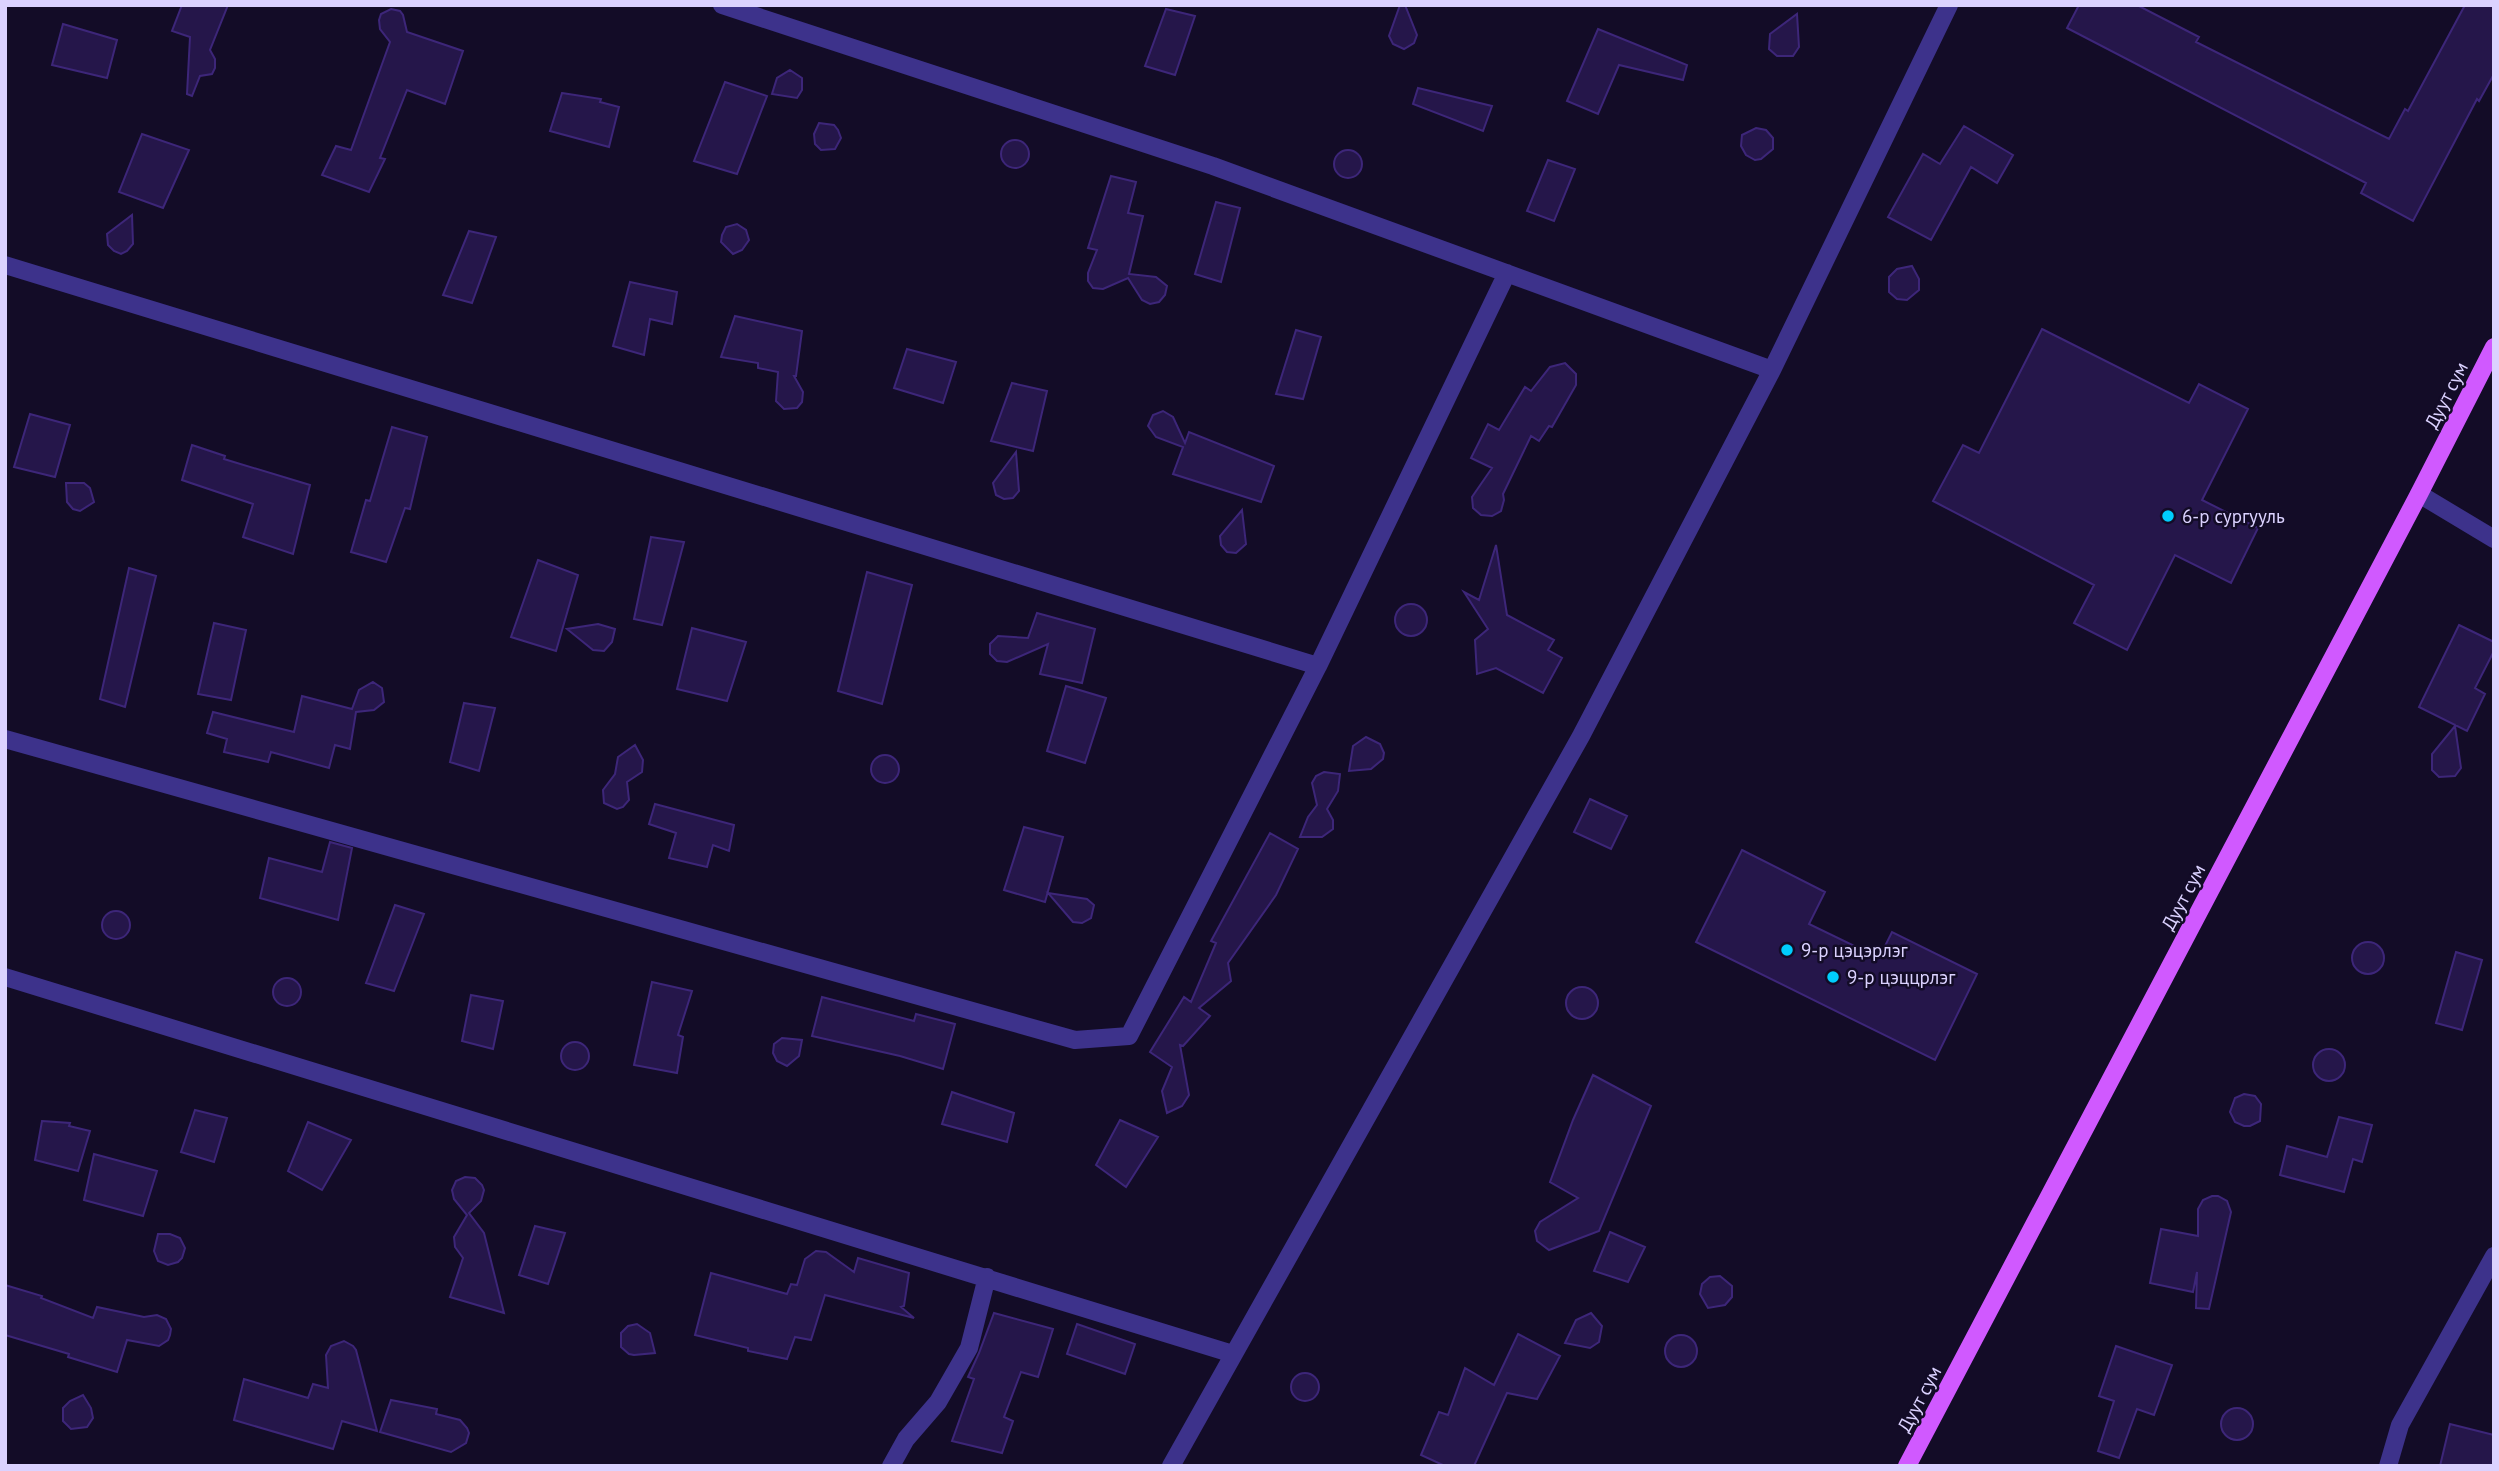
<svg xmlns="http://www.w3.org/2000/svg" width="2499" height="1471" font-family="'PT Sans',sans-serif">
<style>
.building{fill:#25164a;stroke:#3d2679;stroke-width:2}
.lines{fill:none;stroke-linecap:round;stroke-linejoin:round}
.minor{stroke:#3d328b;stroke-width:18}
.major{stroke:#d059ff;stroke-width:18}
.poi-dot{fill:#00cdfd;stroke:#130c27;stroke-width:2.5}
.labels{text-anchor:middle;stroke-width:5;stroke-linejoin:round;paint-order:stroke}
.street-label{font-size:19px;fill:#dbd2ff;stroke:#130c27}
.poi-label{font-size:19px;fill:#dbd2ff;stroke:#130c27;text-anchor:start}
</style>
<rect width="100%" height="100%" fill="#130c27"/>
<path class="building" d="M 182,5 L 228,5 L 210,50 L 215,59 L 215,68 L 212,74 L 200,76 L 192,96 L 187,94 L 190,37 L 172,31 Z
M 1400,5 L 1405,5 L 1417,35 L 1414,43 L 1404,49 L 1393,44 L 1389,36 Z
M 2079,5 L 2137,5 L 2199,37 L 2196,42 L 2389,139 L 2405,109 L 2408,111 L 2465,5 L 2494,5 L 2494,74 L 2479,101 L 2477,99 L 2413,221 L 2361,193 L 2366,183 L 2067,28 Z
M 391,9 L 400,11 L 403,15 L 407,32 L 463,51 L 445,104 L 407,90 L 380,158 L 385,159 L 369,192 L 322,175 L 336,146 L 351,150 L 390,42 L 380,29 L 379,20 L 381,14 Z
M 1166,9 L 1195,16 L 1175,75 L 1145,66 Z
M 1797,14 L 1799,47 L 1793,56 L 1777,56 L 1769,49 L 1770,34 Z
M 63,24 L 117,40 L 107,78 L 52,65 Z
M 1598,29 L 1687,65 L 1683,80 L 1619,65 L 1598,114 L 1567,101 Z
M 790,70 L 802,78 L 802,90 L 797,98 L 772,94 L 777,78 Z
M 725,82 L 767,96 L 737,174 L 694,161 Z
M 1418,88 L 1492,106 L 1483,131 L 1413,104 Z
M 562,93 L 601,99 L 600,102 L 619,107 L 609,147 L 550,131 Z
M 819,123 L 834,125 L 838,130 L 841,138 L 835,149 L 821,150 L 815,144 L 814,134 Z
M 1964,126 L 2013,155 L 1997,183 L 1971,167 L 1931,240 L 1888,217 L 1923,154 L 1940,164 Z
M 1756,128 L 1766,130 L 1773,138 L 1773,149 L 1761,159 L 1755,160 L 1746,155 L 1741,146 L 1742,135 Z
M 142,134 L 189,150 L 163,208 L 119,192 Z
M1001 154a14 14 0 1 1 28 0a14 14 0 1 1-28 0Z
M1334 164a14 14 0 1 1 28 0a14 14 0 1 1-28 0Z
M 1548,160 L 1575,169 L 1554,221 L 1527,211 Z
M 1111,176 L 1136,182 L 1128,213 L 1143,216 L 1129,274 L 1156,277 L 1167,286 L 1165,295 L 1159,302 L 1150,304 L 1142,300 L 1128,278 L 1103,289 L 1093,288 L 1088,281 L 1088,273 L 1097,250 L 1088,248 Z
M 1216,202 L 1240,208 L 1221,282 L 1195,274 Z
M 132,215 L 133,244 L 127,251 L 121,254 L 114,251 L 108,245 L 107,234 Z
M 737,224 L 746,230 L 749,240 L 742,250 L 733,254 L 721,242 L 722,235 L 726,227 Z
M 469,231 L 496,237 L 472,303 L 443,295 Z
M 1912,266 L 1919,279 L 1919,290 L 1907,300 L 1897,299 L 1889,292 L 1889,277 L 1897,269 Z
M 630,282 L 677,292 L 672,324 L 650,319 L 644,355 L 613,346 Z
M 735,316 L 802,331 L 796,376 L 794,376 L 803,392 L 802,402 L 797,408 L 784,409 L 776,401 L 778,372 L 758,368 L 758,363 L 721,357 Z
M 2042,329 L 2189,403 L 2199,384 L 2248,409 L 2202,500 L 2258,528 L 2231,583 L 2175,555 L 2127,650 L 2074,623 L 2094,585 L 1933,501 L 1963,445 L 1979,453 Z
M 1296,330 L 1321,337 L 1303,399 L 1276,394 Z
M 907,349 L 956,362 L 943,403 L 894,388 Z
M 1565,363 L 1576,374 L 1576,385 L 1552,427 L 1549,426 L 1539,441 L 1531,436 L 1503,494 L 1504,500 L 1501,511 L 1492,516 L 1481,515 L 1473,508 L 1472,497 L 1492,468 L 1471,458 L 1488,424 L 1499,430 L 1525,387 L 1531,391 L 1550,367 Z
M 1012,383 L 1047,391 L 1033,451 L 991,441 Z
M 1163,411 L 1173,417 L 1185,443 L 1189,432 L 1274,466 L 1261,502 L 1173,474 L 1183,447 L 1156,437 L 1148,426 L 1153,415 Z
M 30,414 L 70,425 L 55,477 L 14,467 Z
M 392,427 L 427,437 L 410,509 L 405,508 L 386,562 L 351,552 L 366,500 L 370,501 Z
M 192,445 L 225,456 L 224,459 L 310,485 L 293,554 L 243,537 L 253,504 L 182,480 Z
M 1016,452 L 1019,491 L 1013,498 L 1004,499 L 996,495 L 993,483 Z
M 66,483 L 84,483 L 90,488 L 94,502 L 80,511 L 73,509 L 67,502 Z
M 1242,510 L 1246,544 L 1236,553 L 1227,552 L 1221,545 L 1220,536 Z
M 651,537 L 684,542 L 662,625 L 634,619 Z
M 1496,545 L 1507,615 L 1554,640 L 1548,650 L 1562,658 L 1543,693 L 1496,668 L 1477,674 L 1475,640 L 1488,629 L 1464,592 L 1479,600 Z
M 538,560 L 578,575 L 556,651 L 511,637 Z
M 129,568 L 156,576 L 125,707 L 100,699 Z
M 867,572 L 912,585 L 882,704 L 838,691 Z
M1395 620a16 16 0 1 1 32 0a16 16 0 1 1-32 0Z
M 1037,613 L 1095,629 L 1082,683 L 1040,674 L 1048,644 L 1007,662 L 997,661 L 990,654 L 990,644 L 998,636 L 1028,638 Z
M 214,623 L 246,630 L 231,700 L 198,694 Z
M 598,624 L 615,629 L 612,642 L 604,651 L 593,650 L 567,629 Z
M 2459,625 L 2494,642 L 2494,651 L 2475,688 L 2485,694 L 2467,731 L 2419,707 Z
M 692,628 L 746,642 L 727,701 L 677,689 Z
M 373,682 L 382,688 L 384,702 L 374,710 L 356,712 L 350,749 L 335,745 L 329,768 L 271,752 L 268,762 L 224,752 L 227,739 L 207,733 L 213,712 L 294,732 L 302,696 L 352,709 L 359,690 Z
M 1066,686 L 1106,698 L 1085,763 L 1047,751 Z
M 464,703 L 495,708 L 479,771 L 450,762 Z
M 2455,726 L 2461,768 L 2455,776 L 2439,777 L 2432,770 L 2432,754 Z
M 1366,737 L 1380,744 L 1384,753 L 1383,759 L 1371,769 L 1349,771 L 1353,746 Z
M 635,745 L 643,760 L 642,772 L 627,782 L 629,800 L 623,807 L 617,809 L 604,803 L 603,790 L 615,774 L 618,757 Z
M871 769a14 14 0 1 1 28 0a14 14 0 1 1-28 0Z
M 1324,772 L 1340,774 L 1338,791 L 1327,809 L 1333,820 L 1333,829 L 1322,837 L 1300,837 L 1308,817 L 1317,805 L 1312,783 L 1316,776 Z
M 1590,799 L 1627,816 L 1611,849 L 1574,832 Z
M 655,804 L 734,825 L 729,851 L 713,845 L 707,867 L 669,858 L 676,833 L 649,824 Z
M 1024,827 L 1063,837 L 1045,902 L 1004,890 Z
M 1270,833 L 1298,849 L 1276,895 L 1228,963 L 1231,981 L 1199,1008 L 1210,1016 L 1183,1046 L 1180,1045 L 1189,1095 L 1182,1106 L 1167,1113 L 1162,1091 L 1172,1067 L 1150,1052 L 1184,997 L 1191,1002 L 1216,943 L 1211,941 Z
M 330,842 L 352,848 L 338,920 L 260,898 L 269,858 L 322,872 Z
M 1742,850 L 1825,892 L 1809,924 L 1879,958 L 1892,932 L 1977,974 L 1935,1060 L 1696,942 Z
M 1048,893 L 1087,899 L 1094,905 L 1091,918 L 1082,923 L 1073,922 Z
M 395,905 L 424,914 L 394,991 L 366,983 Z
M102 925a14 14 0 1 1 28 0a14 14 0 1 1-28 0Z
M2352 958a16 16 0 1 1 32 0a16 16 0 1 1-32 0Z
M 2456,952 L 2482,960 L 2462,1030 L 2436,1023 Z
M273 992a14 14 0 1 1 28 0a14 14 0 1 1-28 0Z
M 652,982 L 692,991 L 678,1035 L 683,1037 L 677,1073 L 634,1065 Z
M1566 1003a16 16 0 1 1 32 0a16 16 0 1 1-32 0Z
M 471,995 L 503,1001 L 493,1049 L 462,1041 Z
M 822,997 L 914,1021 L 916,1014 L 955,1024 L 943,1069 L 900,1056 L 812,1036 Z
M 782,1038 L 802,1040 L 799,1056 L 787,1066 L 777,1061 L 773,1053 L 774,1044 Z
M561 1056a14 14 0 1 1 28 0a14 14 0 1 1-28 0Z
M2313 1065a16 16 0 1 1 32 0a16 16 0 1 1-32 0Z
M 1593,1075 L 1651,1106 L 1599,1231 L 1549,1250 L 1537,1241 L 1535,1231 L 1540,1222 L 1578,1198 L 1550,1182 L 1573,1120 Z
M 952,1092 L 1014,1113 L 1007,1142 L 942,1124 Z
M 2244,1094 L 2255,1096 L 2261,1104 L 2260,1121 L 2250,1126 L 2244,1126 L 2235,1122 L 2230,1112 L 2235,1098 Z
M 195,1110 L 227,1118 L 214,1162 L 181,1152 Z
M 2339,1117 L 2372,1125 L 2362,1162 L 2353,1159 L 2344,1192 L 2280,1175 L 2287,1146 L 2327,1157 Z
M 1120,1120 L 1158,1137 L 1126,1187 L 1096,1165 Z
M 42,1121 L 70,1123 L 69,1126 L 90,1131 L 78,1171 L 35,1160 Z
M 308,1122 L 351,1140 L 322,1190 L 288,1171 Z
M 94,1154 L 157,1171 L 143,1216 L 84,1200 Z
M 465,1177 L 475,1178 L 482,1185 L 484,1190 L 481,1201 L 469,1213 L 484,1233 L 504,1313 L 450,1297 L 463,1258 L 455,1247 L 454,1237 L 467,1215 L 454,1199 L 452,1190 L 456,1181 Z
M 2212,1196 L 2218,1196 L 2227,1201 L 2231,1212 L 2209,1309 L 2196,1308 L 2197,1272 L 2193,1292 L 2150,1283 L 2161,1229 L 2198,1236 L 2198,1209 L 2203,1200 Z
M 535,1226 L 565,1233 L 548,1284 L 519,1275 Z
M 1610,1232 L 1645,1247 L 1628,1282 L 1594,1271 Z
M 158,1234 L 170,1234 L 180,1238 L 185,1248 L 182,1258 L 178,1262 L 168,1265 L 158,1261 L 154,1251 Z
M 816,1251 L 826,1252 L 854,1272 L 858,1258 L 909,1273 L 904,1306 L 901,1307 L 914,1318 L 825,1295 L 811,1340 L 795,1337 L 787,1359 L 748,1351 L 748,1348 L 695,1335 L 711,1273 L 787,1294 L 791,1284 L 797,1285 L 805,1259 Z
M 1720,1276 L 1732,1286 L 1732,1297 L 1725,1305 L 1708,1308 L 1700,1294 L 1702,1284 L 1710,1277 Z
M 5,1285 L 42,1296 L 41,1298 L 93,1318 L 97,1307 L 144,1317 L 157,1315 L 166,1319 L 171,1329 L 170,1335 L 168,1340 L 159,1346 L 127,1340 L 117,1372 L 68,1357 L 69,1354 L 5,1335 Z
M 994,1313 L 1053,1329 L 1038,1377 L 1021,1372 L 1004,1417 L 1013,1421 L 1002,1453 L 952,1441 L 974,1379 L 968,1377 L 979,1353 Z
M 1591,1313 L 1602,1326 L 1599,1342 L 1590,1348 L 1565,1343 L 1576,1320 Z
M 637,1324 L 650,1333 L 655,1353 L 634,1355 L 629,1354 L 621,1347 L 621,1333 L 628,1326 Z
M 1077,1324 L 1135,1344 L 1125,1374 L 1067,1354 Z
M 1518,1334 L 1560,1356 L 1537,1399 L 1507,1393 L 1474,1466 L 1445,1466 L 1421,1455 L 1439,1412 L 1448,1415 L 1465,1368 L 1494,1385 Z
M1665 1351a16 16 0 1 1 32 0a16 16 0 1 1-32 0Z
M 344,1341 L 353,1346 L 356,1350 L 377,1431 L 342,1421 L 333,1449 L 234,1420 L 244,1379 L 308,1398 L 313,1384 L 328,1388 L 326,1355 L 331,1346 Z
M 2116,1346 L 2172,1365 L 2154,1415 L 2137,1409 L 2119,1458 L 2098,1451 L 2114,1401 L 2099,1396 Z
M1291 1387a14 14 0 1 1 28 0a14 14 0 1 1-28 0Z
M 83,1395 L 91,1408 L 93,1418 L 87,1427 L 71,1429 L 63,1421 L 63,1408 L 70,1401 Z
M 391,1400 L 437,1409 L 436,1414 L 460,1420 L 467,1428 L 469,1433 L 466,1443 L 451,1452 L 380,1432 Z
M2221 1424a16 16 0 1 1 32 0a16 16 0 1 1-32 0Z
M 2450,1424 L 2494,1435 L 2494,1466 L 2440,1466 Z"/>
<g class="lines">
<path class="minor" d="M 722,5 L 1213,166 L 1772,370
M 5,265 L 1318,666
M 2419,494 L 2494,539
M 5,739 L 1075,1040 L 1129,1036 L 1318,666 L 1507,273
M 5,977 L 1233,1354
M 891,1466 L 906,1439 L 938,1402 L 969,1348 L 987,1277
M 1171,1466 L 1581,736 L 1772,370 L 1949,5
M 2388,1466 L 2400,1425 L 2494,1256"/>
<path class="major" d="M 1907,1466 L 2419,494 L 2494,347"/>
</g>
<g class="poi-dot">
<circle cx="2168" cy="516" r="7"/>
<circle cx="1787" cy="950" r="7"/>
<circle cx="1833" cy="977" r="7"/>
</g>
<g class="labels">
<g class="street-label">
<text transform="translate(2446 395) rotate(-63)" y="7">Дуут сум</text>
<text transform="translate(2183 897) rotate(-62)" y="7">Дуут сум</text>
<text transform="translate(1919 1399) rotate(-62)" y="7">Дуут сум</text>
</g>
<g class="poi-label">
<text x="2182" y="523">6-р сургууль</text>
<text x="1801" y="957">9-р цэцэрлэг</text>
<text x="1847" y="984">9-р цэццрлэг</text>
</g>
</g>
<rect width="2499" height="1471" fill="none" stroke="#dbd2ff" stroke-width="14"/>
</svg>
